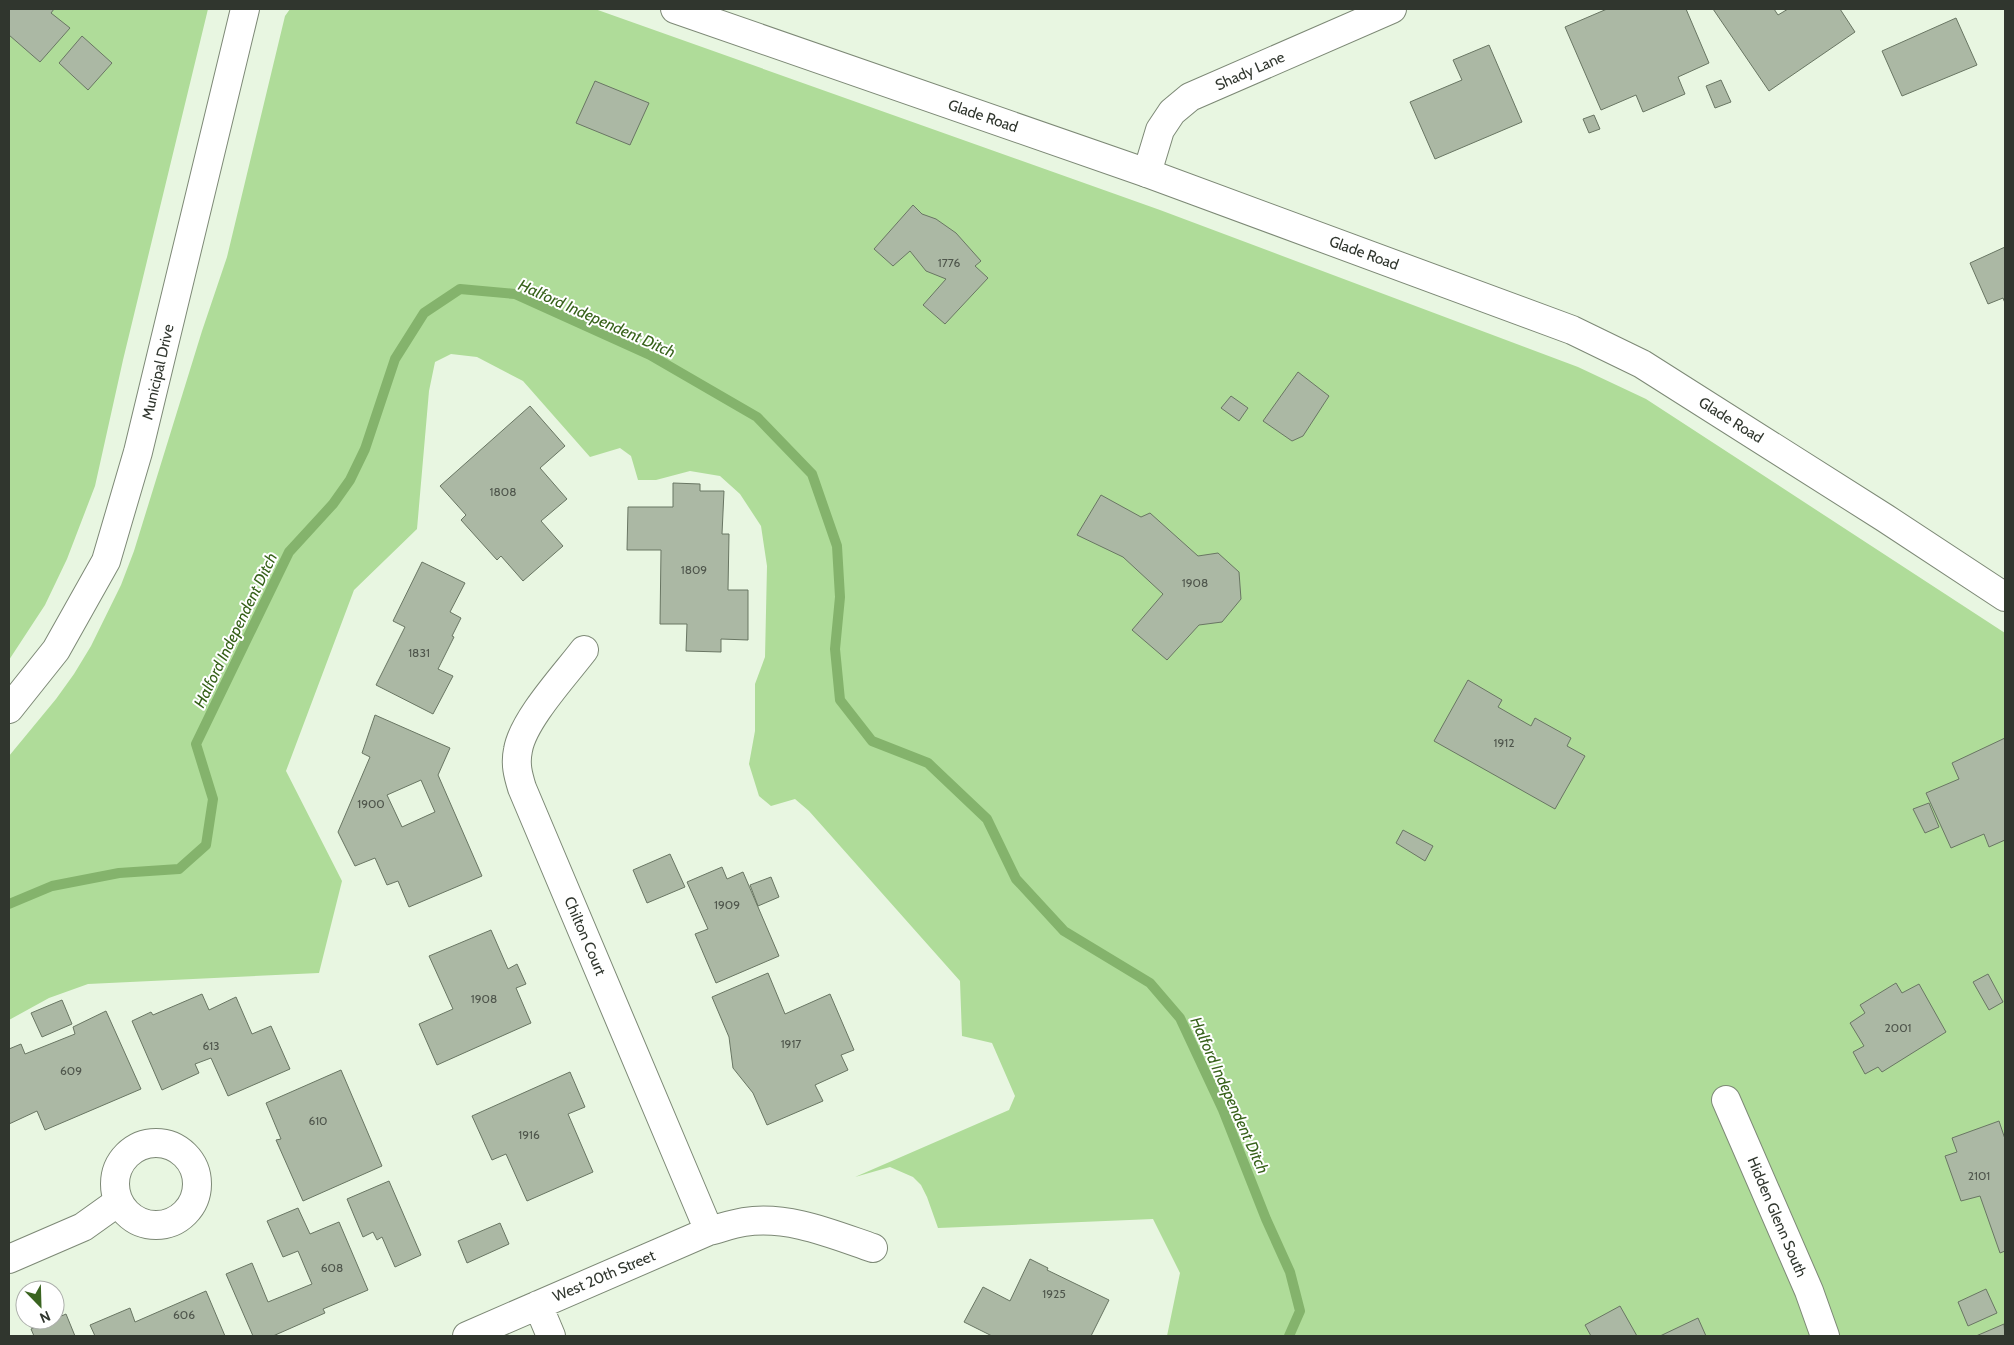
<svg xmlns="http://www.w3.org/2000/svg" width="2014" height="1345" font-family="Cabin,sans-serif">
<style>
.green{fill:#afdc99}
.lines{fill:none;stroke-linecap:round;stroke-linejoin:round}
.stream{stroke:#84b36c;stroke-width:10}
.building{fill:#abb8a4;stroke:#697663;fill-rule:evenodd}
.street-casing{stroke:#7d8976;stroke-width:30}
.secondary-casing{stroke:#7d8976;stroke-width:30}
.street{stroke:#fff;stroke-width:28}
.secondary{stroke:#fff;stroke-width:28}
.labels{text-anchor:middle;stroke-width:4;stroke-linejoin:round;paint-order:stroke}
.number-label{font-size:12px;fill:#4f564c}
.street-label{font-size:15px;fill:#30362e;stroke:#fff}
.water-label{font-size:16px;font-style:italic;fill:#366119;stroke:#fff}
</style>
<rect width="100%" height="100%" fill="#e8f6e1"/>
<path class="green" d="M 9,9 L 208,9 L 123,360 L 95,486 L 67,559 L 45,605 L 9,660 Z
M 290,9 L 595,9 L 1160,210 L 1578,367 L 1646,399 L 2005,633 L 2005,1336 L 1167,1336 L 1180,1273 L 1153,1219 L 938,1228 L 927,1197 L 921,1185 L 913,1177 L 890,1167 L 855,1177 L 1009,1110 L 1015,1096 L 992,1043 L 962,1036 L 960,981 L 809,811 L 795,799 L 771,806 L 759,796 L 749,764 L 755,731 L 755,684 L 765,657 L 767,566 L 761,526 L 740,494 L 720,476 L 690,471 L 656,480 L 638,480 L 631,456 L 620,448 L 590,457 L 523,381 L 477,357 L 451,354 L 435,362 L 429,391 L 417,529 L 354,590 L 286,771 L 342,881 L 319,973 L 88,984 L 49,998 L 9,1020 L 9,756 L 56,699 L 74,674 L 91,646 L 121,585 L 134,551 L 202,331 L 227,257 L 285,16 Z"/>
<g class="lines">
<path class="stream" d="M 9,904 L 52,886 L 119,873 L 179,869 L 206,845 L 213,799 L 196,744 L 289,552 L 333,504 L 350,480 L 365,449 L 395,359 L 424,313 L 460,289 L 515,294 L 650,355 L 757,417 L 812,474 L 837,546 L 840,597 L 835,649 L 840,700 L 872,741 L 928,763 L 987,819 L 1016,879 L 1064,931 L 1150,983 L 1180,1018 L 1223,1110 L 1266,1219 L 1290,1272 L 1300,1311 L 1289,1336"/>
</g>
<path class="building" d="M 9,9 L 54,9 L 51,13 L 70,28 L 40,62 L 9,35 Z
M 1607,9 L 1686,9 L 1709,63 L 1678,77 L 1685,94 L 1643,112 L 1636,95 L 1601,110 L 1565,27 Z
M 1713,9 L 1774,9 L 1778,15 L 1788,9 L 1840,9 L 1855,32 L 1769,91 Z
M 1956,18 L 1977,65 L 1902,96 L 1882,51 Z
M 82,36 L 112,63 L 88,90 L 59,63 Z
M 1489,45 L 1522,122 L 1435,159 L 1410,102 L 1462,80 L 1453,60 Z
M 1721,80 L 1731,102 L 1715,108 L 1706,86 Z
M 595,81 L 649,103 L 630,145 L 576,123 Z
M 1594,115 L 1600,129 L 1589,133 L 1583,119 Z
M 913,205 L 922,214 L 936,219 L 956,233 L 981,261 L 975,266 L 988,278 L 945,324 L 923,305 L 946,279 L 926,271 L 910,251 L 893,266 L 874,249 Z
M 2005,247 L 2005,303 L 2003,298 L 1988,304 L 1970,263 Z
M 1298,372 L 1329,396 L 1303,436 L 1292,441 L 1263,421 Z
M 1231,396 L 1248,408 L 1239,421 L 1221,408 Z
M 530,406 L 565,446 L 540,468 L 567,499 L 541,521 L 563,546 L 523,581 L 501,556 L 497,560 L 461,520 L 466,515 L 440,486 Z
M 673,483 L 700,484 L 700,491 L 724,491 L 722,534 L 729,534 L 728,590 L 748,590 L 748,640 L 721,639 L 721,652 L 686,651 L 687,624 L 660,624 L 661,550 L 627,550 L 628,507 L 673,507 Z
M 1101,495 L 1141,517 L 1150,513 L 1198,556 L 1218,553 L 1239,572 L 1241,599 L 1222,622 L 1199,625 L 1167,660 L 1132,630 L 1163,594 L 1123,557 L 1077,535 Z
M 422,562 L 465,583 L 450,612 L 461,618 L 452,636 L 454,637 L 438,669 L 453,676 L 433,714 L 376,685 L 405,627 L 393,621 Z
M 1468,680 L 1502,700 L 1498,707 L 1531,726 L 1535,718 L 1571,738 L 1567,746 L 1585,756 L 1555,809 L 1434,741 Z
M 375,715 L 450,748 L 438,775 L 482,876 L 409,907 L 398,881 L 387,885 L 375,858 L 355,866 L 338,832 L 370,757 L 362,753 ZM 421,780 L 435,812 L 402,827 L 387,795 Z
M 2005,738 L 2005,840 L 1989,847 L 1984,834 L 1951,848 L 1926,793 L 1959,779 L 1952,763 Z
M 1929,803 L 1939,827 L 1925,833 L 1913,809 Z
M 1403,830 L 1433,846 L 1425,861 L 1396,843 Z
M 670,854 L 685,887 L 647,903 L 633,870 Z
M 722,867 L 727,879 L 743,872 L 779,956 L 716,983 L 695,934 L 708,929 L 687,882 Z
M 771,877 L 779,897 L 758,906 L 750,885 Z
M 491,930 L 508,969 L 517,964 L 526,984 L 516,988 L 531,1023 L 437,1065 L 419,1024 L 453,1009 L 429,956 Z
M 768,973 L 785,1014 L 830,994 L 854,1050 L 841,1055 L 848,1070 L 815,1085 L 823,1101 L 767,1125 L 753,1093 L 733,1068 L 729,1037 L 712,997 Z
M 1988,974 L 2003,1002 L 1989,1010 L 1973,982 Z
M 1896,983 L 1902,993 L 1919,984 L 1946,1032 L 1882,1072 L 1878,1067 L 1865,1074 L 1853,1052 L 1864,1046 L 1850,1023 L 1865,1013 L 1860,1005 Z
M 202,994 L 209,1010 L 236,997 L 252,1034 L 271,1026 L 290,1069 L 228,1096 L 211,1058 L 195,1064 L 199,1073 L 162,1090 L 132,1021 L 151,1012 L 153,1015 Z
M 62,1000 L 72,1024 L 42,1037 L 31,1013 Z
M 106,1011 L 141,1089 L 45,1130 L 37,1111 L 9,1124 L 9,1049 L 21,1044 L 25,1054 L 75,1034 L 73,1027 Z
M 341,1070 L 382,1166 L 303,1201 L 276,1140 L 281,1139 L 266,1103 Z
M 570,1072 L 585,1107 L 568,1114 L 593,1172 L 527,1201 L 506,1154 L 492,1160 L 472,1116 Z
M 1999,1121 L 2005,1139 L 2005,1251 L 2000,1253 L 1980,1196 L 1961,1201 L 1945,1156 L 1957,1152 L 1952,1138 Z
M 389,1181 L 421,1255 L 395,1267 L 382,1237 L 377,1240 L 373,1232 L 363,1237 L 347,1199 Z
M 298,1208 L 310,1234 L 339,1222 L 368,1290 L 323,1309 L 325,1313 L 273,1336 L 253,1336 L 226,1274 L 252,1263 L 268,1302 L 312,1284 L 298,1251 L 283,1257 L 267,1221 Z
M 500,1223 L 509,1244 L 467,1263 L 458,1241 Z
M 1030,1259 L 1048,1268 L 1047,1270 L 1109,1300 L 1091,1336 L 992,1336 L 964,1322 L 983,1287 L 1010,1301 Z
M 1986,1289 L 1997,1313 L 1968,1326 L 1958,1302 Z
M 206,1291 L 225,1336 L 95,1336 L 90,1325 L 130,1308 L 135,1322 Z
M 1620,1306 L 1637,1336 L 1591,1336 L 1585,1325 Z
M 66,1314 L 75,1336 L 34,1336 L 31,1329 Z
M 1698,1318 L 1706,1336 L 1660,1336 Z
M 2004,1324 L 2005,1336 L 1976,1336 Z"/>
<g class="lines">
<g class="street-casing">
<path id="street" d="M 1147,173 L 1160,130 L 1172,112 L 1190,97 L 1392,9
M 584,650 C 565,675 523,720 518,750 C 515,764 518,775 522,788 L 709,1231
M 1726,1100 L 1809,1291 L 1825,1336
M115 1184a41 41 0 1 1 82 0a41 41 0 1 1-82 0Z
M 9,1259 L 83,1227 L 118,1202
M 538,1305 L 551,1336
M 467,1336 L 709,1231 C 721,1228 732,1224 744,1222 C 788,1215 832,1234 873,1248"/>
</g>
<g class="secondary-casing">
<path id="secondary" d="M 675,9 L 1147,173 L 1572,330 L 1642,364 L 1885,518 L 2005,597
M 9,709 L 56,650 L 106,561 L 138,452 L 245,9"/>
</g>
<use href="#street" class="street"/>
<use href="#secondary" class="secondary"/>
</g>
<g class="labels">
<g class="number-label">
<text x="949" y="267">1776</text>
<text x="503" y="496">1808</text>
<text x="694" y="574">1809</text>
<text x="1195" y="587">1908</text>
<text x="419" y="657">1831</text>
<text x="1504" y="747">1912</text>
<text x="371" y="808">1900</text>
<text x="727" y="909">1909</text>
<text x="484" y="1003">1908</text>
<text x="1898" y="1032">2001</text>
<text x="791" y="1048">1917</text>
<text x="211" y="1050">613</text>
<text x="71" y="1075">609</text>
<text x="318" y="1125">610</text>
<text x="529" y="1139">1916</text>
<text x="1979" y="1180">2101</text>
<text x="332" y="1272">608</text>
<text x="1054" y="1298">1925</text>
<text x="184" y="1319">606</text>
</g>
<g class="street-label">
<text transform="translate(1250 71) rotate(-24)" y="5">Shady Lane</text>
<text transform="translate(983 116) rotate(19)" y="5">Glade Road</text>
<text transform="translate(1364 253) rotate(20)" y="5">Glade Road</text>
<text transform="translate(158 372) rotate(-77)" y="5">Municipal Drive</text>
<text transform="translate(1731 420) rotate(32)" y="5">Glade Road</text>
<text transform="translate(585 936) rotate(67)" y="5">Chilton Court</text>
<text transform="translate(1777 1217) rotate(67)" y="5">Hidden Glenn South</text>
<text transform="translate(604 1276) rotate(-23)" y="5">West 20th Street</text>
</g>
<g class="water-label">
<text transform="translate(597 318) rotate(24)" y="6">Halford Independent Ditch</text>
<text transform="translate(235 630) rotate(-64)" y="6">Halford Independent Ditch</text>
<text transform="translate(1230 1095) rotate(66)" y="6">Halford Independent Ditch</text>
</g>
</g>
<rect width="2014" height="1345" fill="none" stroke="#30362e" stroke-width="20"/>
<g transform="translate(40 1305) rotate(157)"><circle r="24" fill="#ffffff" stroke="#acafab"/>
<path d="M0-4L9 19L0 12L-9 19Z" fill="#3a6420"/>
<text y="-8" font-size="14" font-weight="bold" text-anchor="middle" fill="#30362e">N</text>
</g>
</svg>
